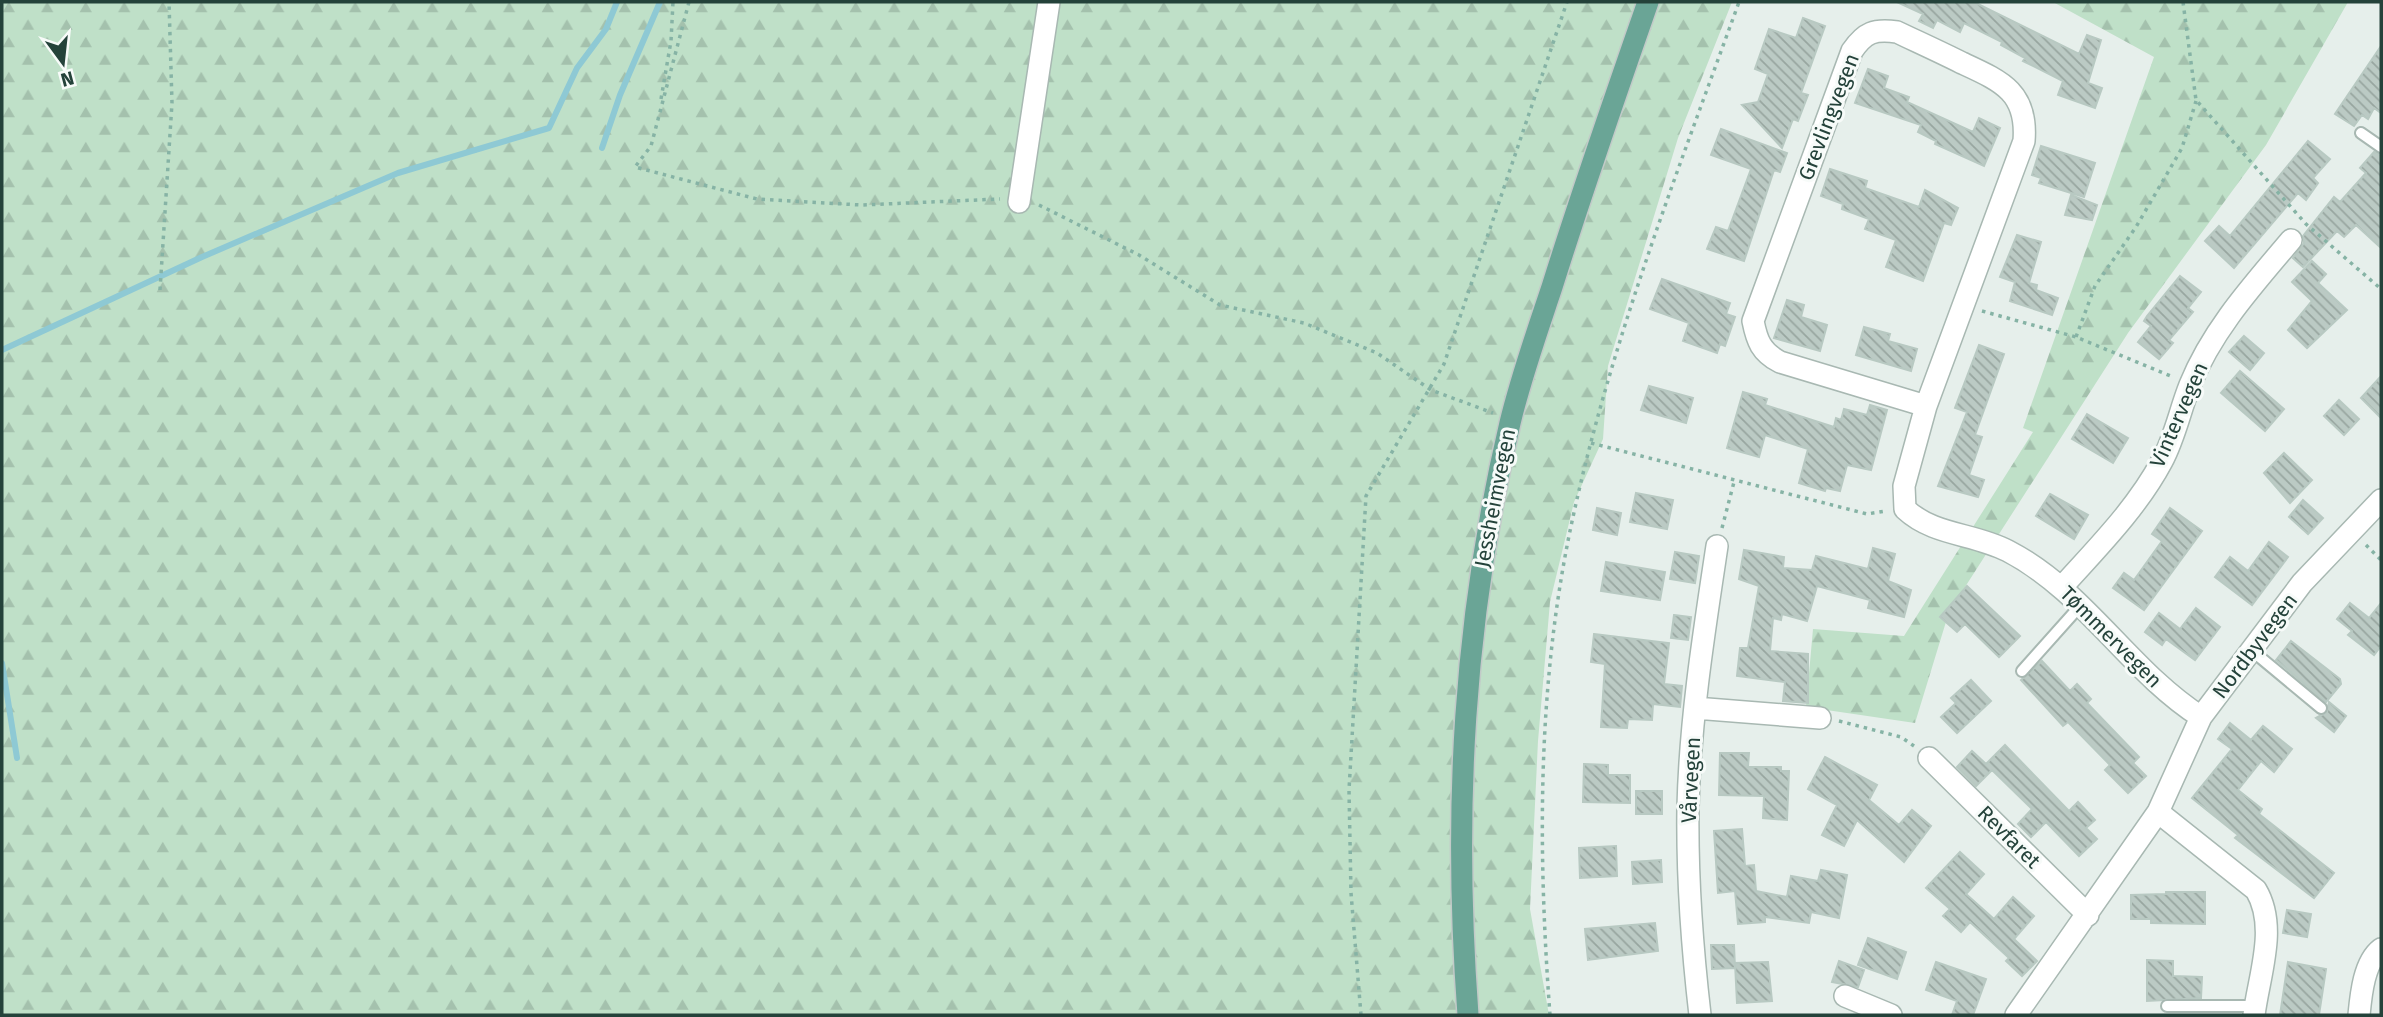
<svg xmlns="http://www.w3.org/2000/svg" width="2383" height="1017" font-family="'Fira Sans',sans-serif">
<style>
.forest{fill:url(#forest-firs)}
.lines{fill:none;stroke-linecap:round;stroke-linejoin:round}
.stream{stroke:#8ec9d4;stroke-width:6}
.building{fill:url(#building-back-hatch);stroke:#b8c9c2;stroke-width:2}
.service-casing{stroke:#a8b8b2;stroke-width:14}
.minor-casing{stroke:#a8b8b2;stroke-width:24}
.primary-casing{stroke:#c2cac8;stroke-width:24}
.path{stroke:#86b3a5;stroke-width:3.5;stroke-dasharray:3.5 5;stroke-linecap:butt}
.service{stroke:#fff;stroke-width:10}
.minor{stroke:#fff;stroke-width:21}
.primary{stroke:#6aa596;stroke-width:21}
.labels{text-anchor:middle;stroke-width:6;stroke-linejoin:round;paint-order:stroke}
.street-label{font-size:21px;fill:#24423a;stroke:#f7fbf9}
</style>
<defs>
<pattern id="forest-firs" width="22" height="20" patternUnits="userSpaceOnUse" patternTransform="scale(1.75)"><rect width="22" height="20" fill="#bfe0c8"/><path d="M5 1l3.5 6h-7zM16 11l3.5 6h-7z" fill="#a4c1ad"/></pattern>
<pattern id="building-back-hatch" width="6" height="6" patternUnits="userSpaceOnUse" patternTransform="scale(1.75)"><rect width="6" height="6" fill="#bbcac4"/><path d="M-1 5l2 2M0 0l6 6M5-1l2 2" fill="none" stroke="#98a6a0"/></pattern>
</defs>
<rect width="100%" height="100%" fill="#e6efeb"/>
<path class="forest" d="M 2,2 L 1732,2 L 1678,138 L 1608,366 L 1603,439 L 1574,502 L 1550,602 L 1538,741 L 1530,909 L 1549,1015 L 2,1015 Z
M 2053,2 L 2348,2 L 2266,145 L 2128,333 L 1949,612 L 1915,723 L 1806,707 L 1813,629 L 1904,636 L 2033,432 L 2023,428 L 2154,57 Z"/>
<g class="lines">
<path class="stream" d="M 602,148 L 620,95 L 660,2
M 2,350 L 202,257 L 398,173 L 549,128 L 577,68 L 606,29 L 617,2
M 2,663 L 17,758"/>
</g>
<path class="building" d="M 1897,2 L 1974,2 L 2079,54 L 2087,35 L 2101,40 L 2088,83 L 2102,88 L 2095,108 L 2058,95 L 2063,81 L 2023,61 L 2025,58 L 2001,45 L 2002,42 L 1964,23 L 1960,32 L 1937,20 L 1933,28 L 1919,21 L 1923,14 Z
M 1803,18 L 1825,26 L 1801,93 L 1808,95 L 1798,121 L 1793,119 L 1782,148 L 1742,105 L 1758,102 L 1768,74 L 1755,69 L 1769,29 L 1796,38 Z
M 2381,46 L 2381,113 L 2374,108 L 2368,119 L 2362,115 L 2354,126 L 2335,114 Z
M 1868,69 L 1888,76 L 1884,88 L 1909,97 L 1907,102 L 1973,132 L 1979,118 L 2000,128 L 1984,166 L 1935,144 L 1936,141 L 1918,132 L 1921,125 L 1855,103 Z
M 1721,129 L 1787,153 L 1780,172 L 1774,170 L 1744,261 L 1707,249 L 1716,227 L 1728,231 L 1751,169 L 1711,155 Z
M 2308,141 L 2330,159 L 2313,178 L 2318,183 L 2306,200 L 2298,193 L 2234,268 L 2205,241 L 2219,226 L 2230,236 Z
M 2041,146 L 2095,163 L 2084,197 L 2039,183 L 2041,178 L 2032,175 Z
M 2374,152 L 2381,155 L 2381,248 L 2356,225 L 2344,237 L 2337,231 L 2303,267 L 2293,258 L 2304,243 L 2303,236 L 2334,197 L 2340,202 L 2366,173 L 2360,168 Z
M 1830,169 L 1867,181 L 1865,188 L 1919,207 L 1925,190 L 1958,208 L 1951,225 L 1944,223 L 1923,281 L 1886,267 L 1896,240 L 1865,229 L 1869,219 L 1842,209 L 1843,204 L 1821,196 Z
M 2071,195 L 2097,205 L 2092,220 L 2065,215 Z
M 2017,235 L 2041,242 L 2029,283 L 2037,285 L 2036,290 L 2058,298 L 2052,315 L 2010,301 L 2015,282 L 2000,277 Z
M 2312,261 L 2326,274 L 2318,283 L 2347,310 L 2307,348 L 2288,330 L 2312,301 L 2292,282 Z
M 2180,276 L 2201,292 L 2188,308 L 2193,312 L 2169,340 L 2173,343 L 2159,359 L 2138,342 L 2151,326 L 2144,321 L 2147,316 Z
M 1662,279 L 1730,303 L 1726,314 L 1735,317 L 1725,346 L 1720,344 L 1717,353 L 1683,341 L 1689,323 L 1650,309 Z
M 1787,300 L 1804,305 L 1801,317 L 1827,325 L 1820,351 L 1774,338 Z
M 1864,327 L 1890,334 L 1888,341 L 1917,349 L 1911,371 L 1856,355 Z
M 2244,336 L 2264,353 L 2250,370 L 2229,352 Z
M 1979,345 L 2004,354 L 1975,435 L 1982,437 L 1969,475 L 1984,480 L 1978,497 L 1938,486 L 1967,412 L 1955,408 Z
M 2240,371 L 2284,409 L 2265,431 L 2221,393 Z
M 2381,376 L 2381,418 L 2361,398 Z
M 1649,386 L 1693,398 L 1686,423 L 1641,410 Z
M 1743,392 L 1767,399 L 1765,405 L 1834,427 L 1836,418 L 1841,420 L 1844,409 L 1867,415 L 1870,405 L 1887,410 L 1871,470 L 1847,465 L 1840,491 L 1826,488 L 1825,491 L 1799,483 L 1808,449 L 1765,435 L 1759,457 L 1727,448 Z
M 2339,400 L 2359,419 L 2344,435 L 2324,416 Z
M 2087,414 L 2128,438 L 2113,463 L 2072,439 Z
M 2284,453 L 2312,480 L 2290,503 L 2264,473 Z
M 1636,493 L 1673,500 L 1667,529 L 1630,522 Z
M 2050,494 L 2088,515 L 2074,539 L 2036,516 Z
M 2303,500 L 2323,518 L 2308,534 L 2289,517 Z
M 1597,508 L 1621,513 L 1617,535 L 1593,530 Z
M 2170,508 L 2202,531 L 2144,610 L 2113,588 L 2124,573 L 2134,580 L 2162,541 L 2152,534 Z
M 2269,542 L 2288,557 L 2252,605 L 2215,577 L 2230,557 L 2248,571 Z
M 1873,548 L 1895,554 L 1888,581 L 1911,590 L 1904,617 L 1868,608 L 1870,600 L 1817,586 L 1807,621 L 1782,614 L 1781,620 L 1773,618 L 1770,651 L 1808,654 L 1808,703 L 1783,701 L 1785,682 L 1737,676 L 1740,648 L 1748,648 L 1759,586 L 1739,579 L 1744,550 L 1784,557 L 1783,568 L 1812,570 L 1816,556 L 1868,569 Z
M 1675,552 L 1699,556 L 1695,583 L 1670,579 Z
M 1606,562 L 1665,572 L 1660,600 L 1601,591 Z
M 1967,586 L 2020,636 L 1999,657 L 1965,624 L 1957,632 L 1940,617 Z
M 2350,603 L 2369,618 L 2381,603 L 2381,646 L 2374,655 L 2348,635 L 2352,631 L 2337,619 Z
M 2196,608 L 2220,627 L 2195,660 L 2166,639 L 2162,645 L 2145,632 L 2159,613 L 2180,629 Z
M 1674,615 L 1691,617 L 1688,640 L 1671,638 Z
M 1594,634 L 1669,643 L 1664,684 L 1682,686 L 1680,707 L 1653,704 L 1652,720 L 1628,719 L 1627,728 L 1601,727 L 1605,664 L 1591,662 Z
M 2291,641 L 2340,679 L 2341,684 L 2326,702 L 2276,660 Z
M 2042,661 L 2070,691 L 2077,684 L 2091,699 L 2087,703 L 2139,757 L 2133,763 L 2146,776 L 2128,793 L 2105,770 L 2110,765 L 2068,722 L 2063,726 L 2021,680 Z
M 1971,680 L 1991,701 L 1957,733 L 1941,717 L 1956,703 L 1951,698 Z
M 2329,702 L 2346,716 L 2334,732 L 2316,718 L 2327,712 Z
M 2230,723 L 2251,740 L 2263,726 L 2292,749 L 2274,772 L 2261,761 L 2238,790 L 2262,809 L 2259,814 L 2334,873 L 2314,898 L 2235,838 L 2238,835 L 2192,798 L 2232,749 L 2218,739 Z
M 2005,745 L 2069,811 L 2078,802 L 2095,820 L 2086,828 L 2097,839 L 2079,856 L 2046,822 L 2031,837 L 2018,824 L 2032,809 L 1992,770 L 1976,786 L 1957,767 L 1972,751 L 1986,764 Z
M 1720,753 L 1749,753 L 1748,767 L 1781,767 L 1781,771 L 1789,771 L 1787,820 L 1763,818 L 1764,796 L 1719,795 Z
M 1825,757 L 1877,785 L 1869,800 L 1899,825 L 1912,810 L 1931,826 L 1904,862 L 1857,820 L 1844,846 L 1822,835 L 1837,805 L 1808,789 Z
M 1584,764 L 1608,765 L 1608,775 L 1630,775 L 1630,803 L 1583,802 Z
M 1636,791 L 1662,791 L 1662,814 L 1636,814 Z
M 1742,829 L 1745,866 L 1754,865 L 1756,891 L 1787,897 L 1791,876 L 1818,881 L 1821,870 L 1847,875 L 1839,918 L 1811,912 L 1809,923 L 1765,917 L 1765,922 L 1738,924 L 1735,891 L 1718,893 L 1714,831 Z
M 1616,846 L 1617,876 L 1580,878 L 1579,848 Z
M 1960,852 L 1984,874 L 1966,894 L 1994,919 L 2013,897 L 2034,916 L 2014,939 L 2037,961 L 2022,976 L 2006,961 L 2009,958 L 1970,922 L 1961,932 L 1943,916 L 1950,909 L 1926,888 Z
M 1661,860 L 1662,882 L 1633,884 L 1632,862 Z
M 2166,892 L 2205,892 L 2205,924 L 2151,923 L 2151,919 L 2131,919 L 2131,895 L 2166,894 Z
M 2287,910 L 2311,914 L 2307,937 L 2283,933 Z
M 1655,923 L 1658,951 L 1588,960 L 1585,929 Z
M 1868,938 L 1906,952 L 1897,979 L 1858,965 Z
M 1711,945 L 1734,945 L 1735,968 L 1712,969 Z
M 2147,960 L 2173,961 L 2173,976 L 2202,977 L 2201,998 L 2147,1001 Z
M 1839,961 L 1864,970 L 1858,987 L 1832,982 Z
M 1768,962 L 1772,1001 L 1737,1003 L 1735,963 Z
M 1936,962 L 1986,979 L 1973,1015 L 1952,1015 L 1957,1001 L 1926,990 Z
M 2288,962 L 2326,969 L 2319,1015 L 2280,1015 Z"/>
<g class="lines">
<g class="service-casing">
<path id="service" d="M 2361,133 L 2381,147
M 2250,649 L 2321,708
M 2022,671 L 2080,606
M 2167,1006 L 2255,1006"/>
</g>
<g class="minor-casing">
<path id="minor" d="M 1019,202 L 1049,2
M 1926,406 L 1780,362 C 1761,352 1757,341 1753,321 L 1852,51 C 1865,32 1874,29 1897,32 C 1918,42 1940,52 1962,63 C 2001,81 2028,92 2024,141 L 1926,406 L 1904,486 L 1905,509 C 1934,536 1974,533 2008,551 C 2085,591 2129,671 2201,717
M 2062,587 C 2098,547 2137,508 2162,461 C 2175,437 2180,410 2190,385 C 2212,330 2253,285 2291,240
M 1695,708 L 1820,718
M 1929,758 L 2088,915
M 2158,812 L 2256,890 C 2278,927 2259,975 2254,1015
M 1845,996 L 1891,1015
M 1700,1015 C 1692,946 1687,876 1688,807 C 1690,720 1704,632 1717,546
M 2016,1015 L 2158,812 L 2201,717 L 2302,583 L 2381,500
M 2359,1015 C 2361,994 2364,962 2381,949"/>
</g>
<g class="primary-casing">
<path id="primary" d="M 1468,1015 C 1453,813 1463,621 1510,423 C 1521,377 1537,332 1552,287 C 1582,191 1615,97 1648,2"/>
</g>
<path class="path" d="M 689,2 L 651,146 L 635,167 L 757,199 L 861,205 L 1000,199
M 2183,2 L 2196,100 L 2306,224 L 2381,289
M 661,99 L 671,41 L 673,2
M 1039,205 L 1139,255 L 1220,305 L 1304,323 L 1377,353 L 1431,390 L 1493,413
M 160,290 L 172,103 L 169,2
M 1982,311 L 2076,337 L 2173,377
M 2076,337 L 2095,286 L 2136,227 L 2182,148 L 2196,101
M 1591,443 L 1867,514 L 1886,511
M 1722,528 L 1734,482
M 2366,545 L 2381,560
M 1839,721 L 1901,737 L 1914,746
M 1361,1015 L 1351,893 L 1349,790 L 1366,496 L 1444,364 L 1567,2
M 1550,1015 C 1538,853 1537,691 1570,531 C 1608,349 1676,176 1739,2"/>
<use href="#service" class="service"/>
<use href="#minor" class="minor"/>
<use href="#primary" class="primary"/>
</g>
<g class="labels">
<g class="street-label">
<text transform="translate(1829 117) rotate(-69)" y="7">Grevlingvegen</text>
<text transform="translate(2179 415) rotate(-66)" y="7">Vintervegen</text>
<text transform="translate(1495 498) rotate(-79)" y="7">Jessheimvegen</text>
<text transform="translate(2111 637) rotate(45)" y="7">Tømmervegen</text>
<text transform="translate(2255 646) rotate(-53)" y="7">Nordbyvegen</text>
<text transform="translate(1691 780) rotate(-87)" y="7">Vårvegen</text>
<text transform="translate(2009 837) rotate(45)" y="7">Revfaret</text>
</g>
</g>
<rect width="2383" height="1017" fill="none" stroke="#24423a" stroke-width="7"/>
<g transform="translate(63 63) rotate(165)" stroke="#f7fbf9" stroke-width="5" paint-order="stroke">
<path d="M0-5L12 26L0 18L-12 26Z" fill="#24423a"/>
<text y="-10" font-size="19" font-weight="bold" text-anchor="middle" fill="#24423a">N</text>
</g>
</svg>
